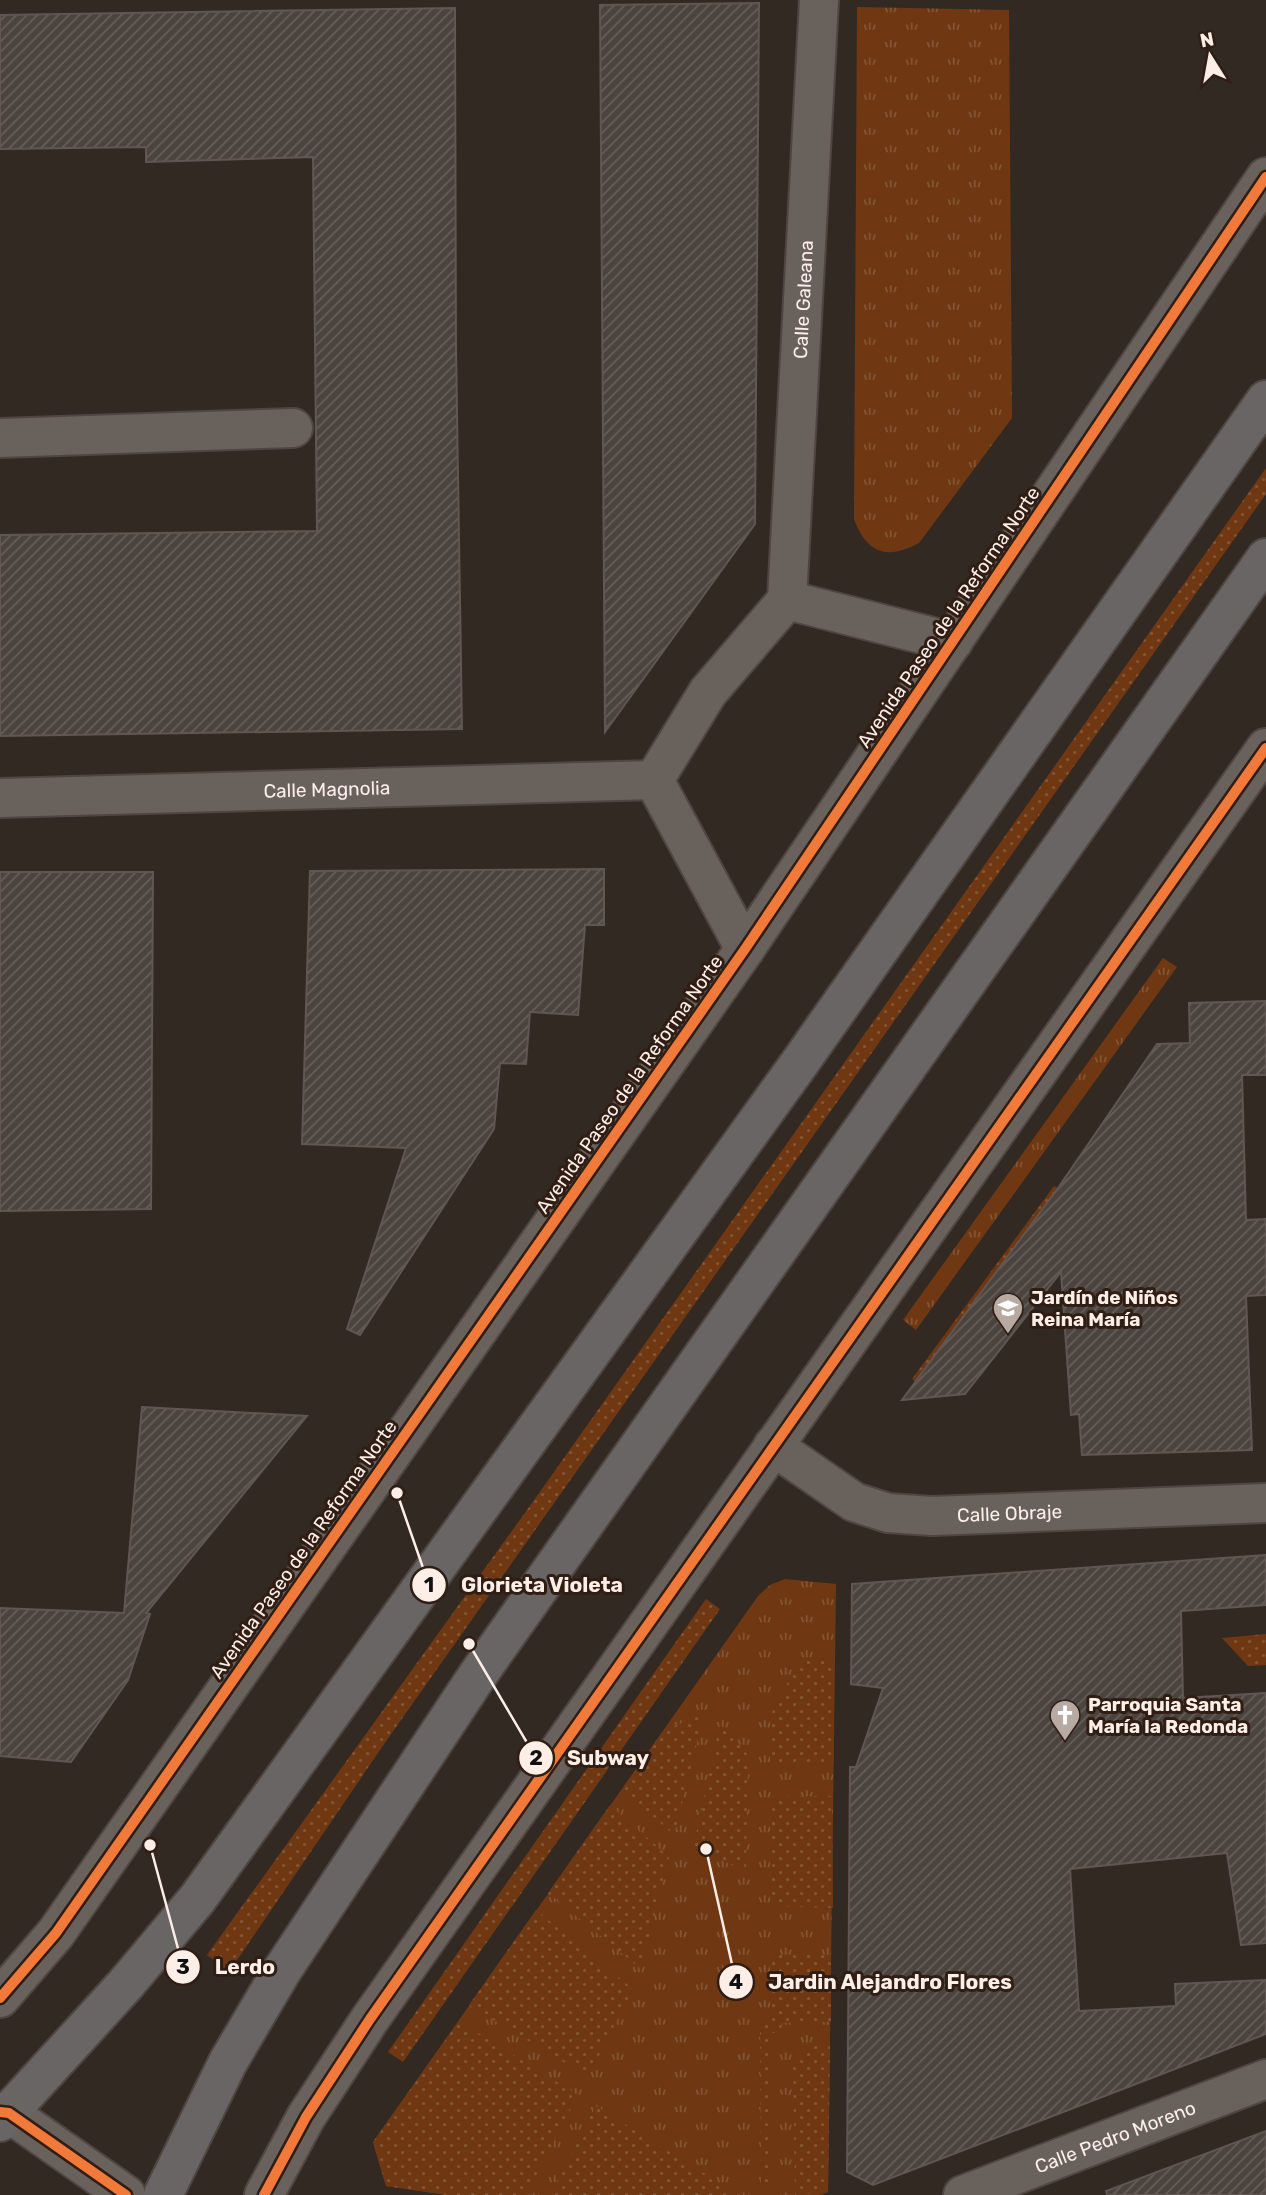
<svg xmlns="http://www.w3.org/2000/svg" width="1266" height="2195" font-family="Rubik,sans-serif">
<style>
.grass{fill:url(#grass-tufts)}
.garden{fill:url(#garden-dots)}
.building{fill:url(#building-hatch);stroke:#605752;stroke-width:2}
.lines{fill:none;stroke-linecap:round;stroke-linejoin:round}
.minor-casing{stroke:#4f4642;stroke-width:42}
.major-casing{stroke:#4f4642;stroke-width:42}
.minor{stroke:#69615c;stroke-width:38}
.major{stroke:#6a6565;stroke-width:38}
.cycleway-casing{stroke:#301d13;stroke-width:15}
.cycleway{stroke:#f17a3a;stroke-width:10}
.labels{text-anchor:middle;stroke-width:6;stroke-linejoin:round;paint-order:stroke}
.street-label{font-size:19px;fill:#fdefe8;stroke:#301d13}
.poi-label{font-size:19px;font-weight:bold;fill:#fdefe8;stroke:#301d13;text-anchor:start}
.leader{fill:none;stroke:#fdefe8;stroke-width:2.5}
.callout-dot{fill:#fdefe8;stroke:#301d13;stroke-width:2.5}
.mark-label{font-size:21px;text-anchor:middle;font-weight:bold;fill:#111}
.callout-label{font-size:21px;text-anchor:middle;font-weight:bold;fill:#fdefe8;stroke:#301d13;stroke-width:6;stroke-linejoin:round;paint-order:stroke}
</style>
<defs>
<pattern id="grass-tufts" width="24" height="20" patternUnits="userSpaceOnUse" patternTransform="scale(1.75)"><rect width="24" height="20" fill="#6f3813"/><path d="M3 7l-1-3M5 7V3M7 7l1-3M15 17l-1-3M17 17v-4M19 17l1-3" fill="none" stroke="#845535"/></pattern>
<pattern id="garden-dots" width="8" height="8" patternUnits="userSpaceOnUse" patternTransform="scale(1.75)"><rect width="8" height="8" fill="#6f3813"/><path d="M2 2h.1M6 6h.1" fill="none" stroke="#845535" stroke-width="1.8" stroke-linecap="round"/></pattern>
<pattern id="building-hatch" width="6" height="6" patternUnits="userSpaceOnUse" patternTransform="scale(1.75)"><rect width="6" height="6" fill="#4b433e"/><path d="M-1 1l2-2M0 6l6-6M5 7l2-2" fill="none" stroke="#665e5a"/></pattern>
</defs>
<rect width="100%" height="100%" fill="#332923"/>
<path class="grass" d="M 857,7 L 1009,10 L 1012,418 L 919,543 C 888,560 867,554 854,519 Z
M 1163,958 L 1177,967 L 916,1330 L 903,1320 Z
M 785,1579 L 836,1584 L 828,2192 L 821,2195 L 447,2195 L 386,2186 L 373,2142 L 758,1596 L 770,1585 Z"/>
<path class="garden" d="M 1266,468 L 1266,494 L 382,1747 L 229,1972 L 207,1955 L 532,1503 Z
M 1054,1186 L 1058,1188 L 916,1382 L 912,1379 Z
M 706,1599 L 720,1609 L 403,2062 L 388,2052 Z
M 1266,1634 L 1266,1665 L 1248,1666 L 1222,1638 Z
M 834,1659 L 834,1762 L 770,1766 L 770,1716 L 800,1660 Z
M 697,1717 L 703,1719 L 674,1835 L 622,1789 L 664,1730 Z
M 720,1724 L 748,1755 L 746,1871 L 693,1848 Z
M 832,1796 L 833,1908 L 770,1906 L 770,1797 Z
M 610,1805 L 669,1857 L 641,1969 L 548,1893 Z
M 536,1910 L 633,1989 L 588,2077 L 469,2005 Z
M 770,1955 L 831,1955 L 831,2022 L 782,2023 L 781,2033 L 771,2033 L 772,2190 L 761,2189 L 760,2024 L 770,2024 Z
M 459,2021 L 578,2095 L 526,2195 L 447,2195 L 386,2186 L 373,2142 Z
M 830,2043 L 828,2192 L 795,2195 L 793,2068 C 800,2047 810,2046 830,2043 Z
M 596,2106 L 739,2195 L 550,2195 Z"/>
<path class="building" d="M 759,3 L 755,524 L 605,732 L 600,5 Z
M 455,8 L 456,349 L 462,729 L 0,736 L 0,535 L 317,531 L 313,157 L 146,162 L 146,147 L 0,149 L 0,15 Z
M 604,869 L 604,925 L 585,925 L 578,1015 L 530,1012 L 526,1064 L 500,1063 L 494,1129 L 360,1335 L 347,1329 L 406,1148 L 302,1144 L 310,871 Z
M 0,872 L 153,872 L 151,1209 L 0,1211 Z
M 1266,1001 L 1266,1075 L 1242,1075 L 1246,1220 L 1266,1219 L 1266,1295 L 1246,1296 L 1252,1450 L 1082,1455 L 1079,1414 L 1071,1415 L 1061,1272 L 965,1394 L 902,1400 L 1058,1188 L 1157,1044 L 1190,1043 L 1189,1003 Z
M 142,1407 L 307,1416 L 146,1613 L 150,1614 L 128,1680 L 71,1762 L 0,1756 L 0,1608 L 124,1613 Z
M 1266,1555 L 1266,1605 L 1181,1611 L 1183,1698 L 1266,1693 L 1266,1943 L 1241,1945 L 1227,1853 L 1070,1869 L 1079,2011 L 1176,2006 L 1175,1984 L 1266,1980 L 1266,2034 L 873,2185 L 847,2172 L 850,1767 L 856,1767 L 883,1688 L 851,1684 L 852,1584 Z
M 1266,2131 L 1266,2195 L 1107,2195 L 1106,2191 Z"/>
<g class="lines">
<g class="minor-casing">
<g id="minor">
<path d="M 0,438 L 293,428"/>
<path id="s1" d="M 787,600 L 819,0"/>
<path d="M 787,600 L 953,642"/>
<path d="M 654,780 L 708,692 L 787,600"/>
<path d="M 654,780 L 745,949"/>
<path id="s2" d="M 0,798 L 654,780"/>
<path id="s3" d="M 773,1446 L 854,1502 L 888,1513 L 932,1516 L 1266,1503"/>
<path d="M 0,1998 L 56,1933 L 745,949 L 1266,177"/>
<path d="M 0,2112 L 9,2113 L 126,2195"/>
<path d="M 264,2195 L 306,2117 L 370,2019 L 1266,748"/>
<path id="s4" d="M 963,2195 L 1266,2079"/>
</g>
</g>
<g class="major-casing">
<path id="major" d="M 0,2122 L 125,1985 L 198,1898 L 801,1061 L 1266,400
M 163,2195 L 228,2062 L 281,1972 L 477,1676 L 1266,558"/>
</g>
<use href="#minor" class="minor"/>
<use href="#major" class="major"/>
<g class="cycleway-casing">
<path id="cycleway" d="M 0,1998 L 56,1933 L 745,949 L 1266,177
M 0,2112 L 9,2113 L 126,2195
M 264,2195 L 306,2117 L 370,2019 L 1266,748"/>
</g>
<use href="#cycleway" class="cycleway"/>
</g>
<defs>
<g id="school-pin" transform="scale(1.575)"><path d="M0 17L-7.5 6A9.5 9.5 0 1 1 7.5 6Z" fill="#b6aaa3" stroke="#301d13"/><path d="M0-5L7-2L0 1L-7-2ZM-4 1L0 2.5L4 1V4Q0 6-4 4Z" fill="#fff"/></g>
<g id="church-pin" transform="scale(1.575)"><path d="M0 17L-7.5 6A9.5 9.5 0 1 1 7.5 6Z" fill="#b6aaa3" stroke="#301d13"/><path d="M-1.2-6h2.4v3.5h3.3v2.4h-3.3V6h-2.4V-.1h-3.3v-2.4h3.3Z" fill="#fff"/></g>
</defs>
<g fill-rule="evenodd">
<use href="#school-pin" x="1008" y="1308"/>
<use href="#church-pin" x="1065" y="1715"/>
</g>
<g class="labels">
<g class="street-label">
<text dy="7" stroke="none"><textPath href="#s1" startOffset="301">Calle Galeana</textPath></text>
<text transform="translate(948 617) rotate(-56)" y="7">Avenida Paseo de la Reforma Norte</text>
<text dy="7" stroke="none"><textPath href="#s2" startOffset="327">Calle Magnolia</textPath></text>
<text transform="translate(629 1084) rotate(-55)" y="7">Avenida Paseo de la Reforma Norte</text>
<text dy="7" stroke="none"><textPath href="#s3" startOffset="256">Calle Obraje</textPath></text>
<text transform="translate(303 1549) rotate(-55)" y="7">Avenida Paseo de la Reforma Norte</text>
<text dy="7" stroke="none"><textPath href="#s4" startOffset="163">Calle Pedro Moreno</textPath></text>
</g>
<g class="poi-label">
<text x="1031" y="1304">Jardín de Niños<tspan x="1031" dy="22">Reina María</tspan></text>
<text x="1088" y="1711">Parroquia Santa<tspan x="1088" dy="22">María la Redonda</tspan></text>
</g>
</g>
<path class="leader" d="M397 1493L429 1585M469 1644L536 1758M150 1845L183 1967M706 1849L736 1982"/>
<g class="callout-dot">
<circle cx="397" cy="1493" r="7"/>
<circle cx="469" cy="1644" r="7"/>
<circle cx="150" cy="1845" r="7"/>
<circle cx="706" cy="1849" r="7"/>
<circle cx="429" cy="1585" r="18"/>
<circle cx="536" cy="1758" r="18"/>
<circle cx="183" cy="1967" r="18"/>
<circle cx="736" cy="1982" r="18"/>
</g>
<g class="mark-label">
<text x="429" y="1592">1</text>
<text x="536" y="1765">2</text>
<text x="183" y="1974">3</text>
<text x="736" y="1989">4</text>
</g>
<g class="callout-label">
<text x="542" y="1592">Glorieta Violeta</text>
<text x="608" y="1765">Subway</text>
<text x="245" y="1974">Lerdo</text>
<text x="890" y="1989">Jardin Alejandro Flores</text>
</g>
<g transform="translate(1210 56) rotate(349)" stroke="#301d13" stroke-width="5" paint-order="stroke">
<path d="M0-5L12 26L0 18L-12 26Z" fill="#fdefe8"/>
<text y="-10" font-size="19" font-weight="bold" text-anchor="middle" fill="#fdefe8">N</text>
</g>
</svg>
